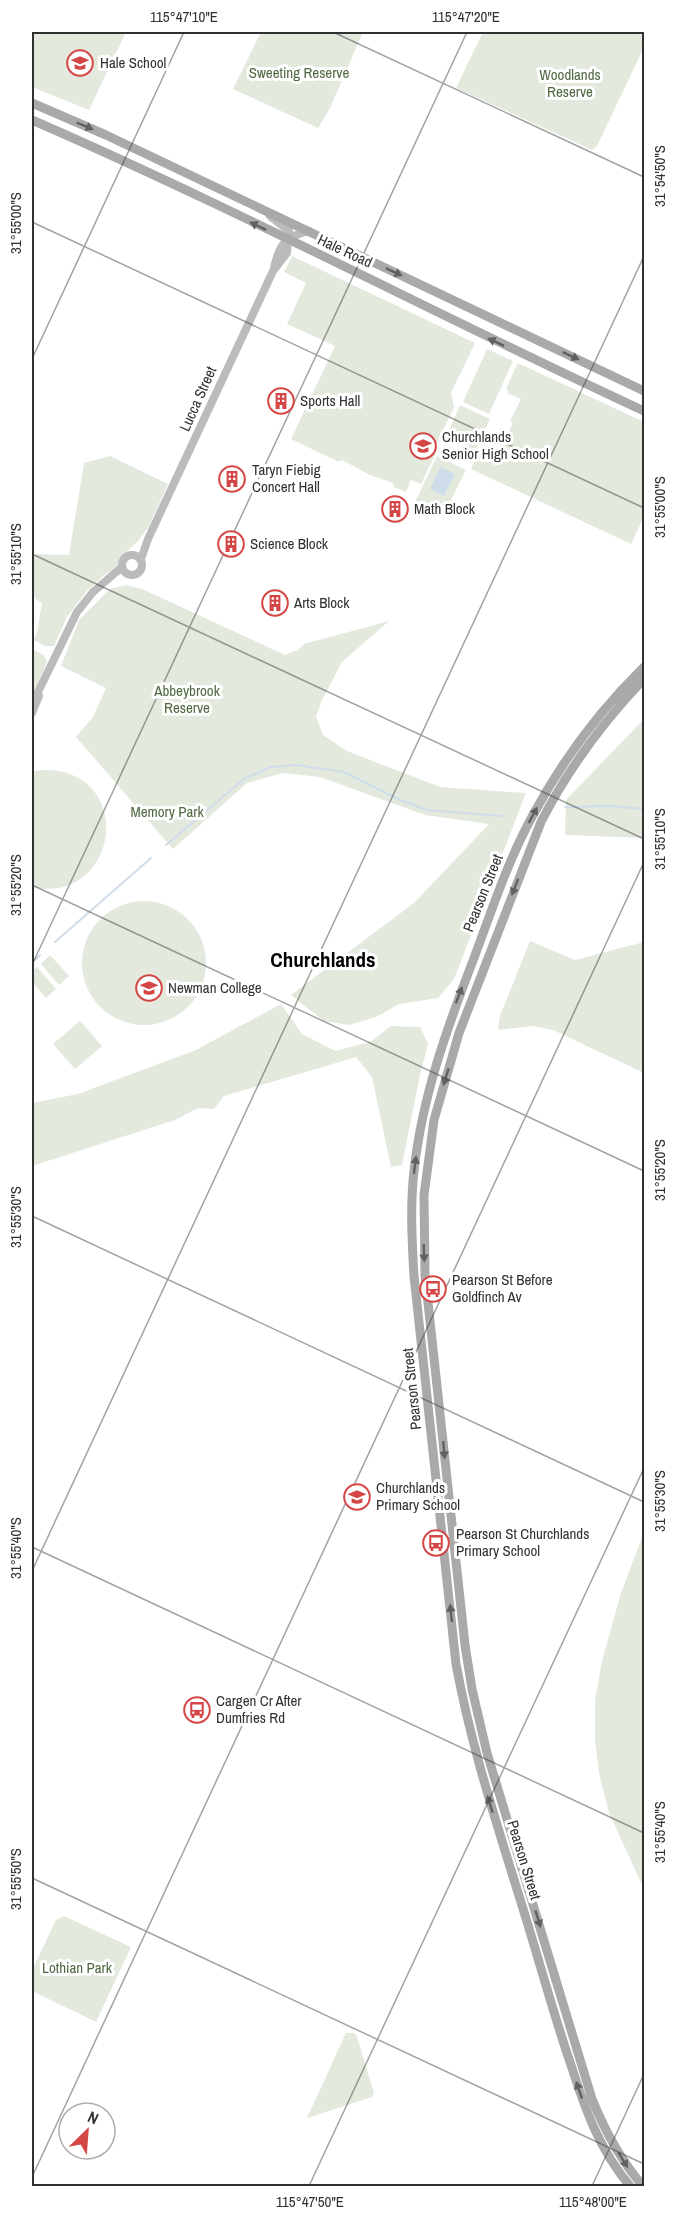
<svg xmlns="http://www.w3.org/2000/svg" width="676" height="2218" font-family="'Archivo Narrow',sans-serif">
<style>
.green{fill:#e3e9dd}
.water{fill:#cfddea}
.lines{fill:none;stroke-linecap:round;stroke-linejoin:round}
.stream{stroke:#cfddea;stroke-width:2}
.secondary{stroke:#bbb;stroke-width:8}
.primary{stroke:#a9a9a9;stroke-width:9}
.oneway{fill:#616161}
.ticks{fill:none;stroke:#313131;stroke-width:1.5;stroke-opacity:0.45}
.labels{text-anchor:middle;stroke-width:6;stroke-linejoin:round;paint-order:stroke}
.poi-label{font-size:15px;fill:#313131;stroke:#fff;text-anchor:start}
.park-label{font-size:15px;fill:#516942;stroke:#fff}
.street-label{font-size:15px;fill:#313131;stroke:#fff}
.district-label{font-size:21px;font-weight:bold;fill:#000;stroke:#fff}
.neatline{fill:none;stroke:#313131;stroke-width:2}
.ticks-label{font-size:15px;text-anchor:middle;fill:#313131}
</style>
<rect width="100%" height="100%" fill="#fff"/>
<path class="green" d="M 32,32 L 126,32 L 89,110 L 32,87 Z
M 261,32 L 363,32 L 330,108 L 318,128 L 233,89 Z
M 483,32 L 644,32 L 644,47 L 597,146 L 592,150 L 456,88 Z
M 292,256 L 475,343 L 451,393 L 454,407 L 437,442 L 437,451 L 421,484 L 411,480 L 406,492 L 394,487 L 393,483 L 370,475 L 342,460 L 339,462 L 291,439 L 335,346 L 287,324 L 306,283 L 284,272 Z
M 487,349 L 513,361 L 489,414 L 463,402 Z
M 518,363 L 644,422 L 644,516 L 631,544 L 471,469 L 478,453 L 493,460 L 507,431 L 509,431 L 513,423 L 510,421 L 521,399 L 507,393 L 508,390 L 506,388 Z
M 460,405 L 490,419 L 475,451 L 446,437 Z
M 110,456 L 168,484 L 149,526 L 138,541 L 120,558 L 116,568 L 104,575 L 86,592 L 67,617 L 54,646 L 45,646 L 33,640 L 37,633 L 42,603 L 32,597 L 32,559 L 36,554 L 69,555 L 84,463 Z
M 437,456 L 466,470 L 443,516 L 415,502 Z
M 126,585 L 142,589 L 285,655 L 298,650 L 304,644 L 389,621 L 342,662 L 322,700 L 316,717 L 323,735 L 347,751 L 440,787 L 526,793 L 454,979 L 438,998 L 399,1004 L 376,1017 L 349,1025 L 324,1021 L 291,995 L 414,903 L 489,824 L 425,815 L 320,777 L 283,773 L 247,783 L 173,849 L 76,737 L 93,717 L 106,688 L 61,666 L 79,620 L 110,589 Z
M 32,649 L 44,655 L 47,662 L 32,696 Z
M 644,719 L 644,838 L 565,835 L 566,800 Z
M 41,770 C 47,770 53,770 59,771 C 136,786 113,905 32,887 L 32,772 Z
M82 963a62 62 0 1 1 124 0a62 62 0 1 1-124 0Z
M 530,941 L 575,960 L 644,942 L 644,1073 L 553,1030 L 532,1026 L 498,1030 L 500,1016 Z
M 50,955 L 69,976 L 59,985 L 41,964 Z
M 37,967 L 56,989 L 46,998 L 32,982 L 32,971 Z
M 281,1004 L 302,1034 L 335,1051 L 370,1042 L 391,1026 L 420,1027 L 428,1044 L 420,1075 L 402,1165 L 391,1167 L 372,1077 L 356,1057 L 224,1096 L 214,1109 L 198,1108 L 175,1120 L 32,1166 L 32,1103 L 78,1094 L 196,1050 Z
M 80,1021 L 102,1046 L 75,1069 L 53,1044 Z
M 644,1532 L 644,1889 L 609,1813 L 599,1773 L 595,1740 L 595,1700 L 602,1661 L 621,1593 Z
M 64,1916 L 131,1947 L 96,2022 L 32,1991 L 32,1970 L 56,1920 Z
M 346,2033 L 354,2033 L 357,2037 L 374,2093 L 372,2097 L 307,2118 Z"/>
<path class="water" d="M 440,467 L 455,474 L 444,496 L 430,489 Z"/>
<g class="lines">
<path class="stream" d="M 565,807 L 610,806 L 644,809
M 166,845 L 244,779 L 270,767 L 297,765 L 344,772 L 398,799 L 427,810 L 502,816
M 55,942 L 151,858
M 32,963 L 40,955"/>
<path class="secondary" d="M 274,268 C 279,245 285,236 309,231
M122 565a10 10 0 1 1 20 0a10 10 0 1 1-20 0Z
M 141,559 L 148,539 L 273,271 L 287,253 L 289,231 L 270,216
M 32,702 L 39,690 L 77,612 L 93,592 L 122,567
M 32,713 L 39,696"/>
<path class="primary" d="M 32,103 L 106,135 L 644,391
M 32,120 C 239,210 439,316 644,411
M 630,2186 C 600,2151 585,2109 571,2065 C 556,2022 544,1978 531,1935 C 504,1845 473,1757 456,1664 L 414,1276 C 412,1241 410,1206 414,1171 C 422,1097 447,1028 474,958 C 492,910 508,860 533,815 C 562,761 600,710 644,667
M 643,2186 C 621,2161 605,2131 592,2099 L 487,1753 L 472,1689 L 465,1645 L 425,1275 L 424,1195 L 434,1120 L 459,1033 L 541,822 C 568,769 603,722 644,679"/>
</g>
<defs><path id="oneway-solid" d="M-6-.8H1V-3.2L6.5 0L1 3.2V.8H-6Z" transform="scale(1.5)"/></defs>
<g class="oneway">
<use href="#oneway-solid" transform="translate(85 126) rotate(23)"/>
<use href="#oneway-solid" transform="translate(258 226) rotate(-154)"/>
<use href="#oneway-solid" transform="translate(394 272) rotate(25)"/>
<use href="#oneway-solid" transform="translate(496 342) rotate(-155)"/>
<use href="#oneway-solid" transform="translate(571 356) rotate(25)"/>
<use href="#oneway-solid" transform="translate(533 815) rotate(-62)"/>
<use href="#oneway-solid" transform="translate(515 887) rotate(111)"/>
<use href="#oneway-solid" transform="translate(459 995) rotate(-69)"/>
<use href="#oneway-solid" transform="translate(446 1077) rotate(107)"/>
<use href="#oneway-solid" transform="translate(415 1165) rotate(-83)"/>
<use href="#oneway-solid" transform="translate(424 1253) rotate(88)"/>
<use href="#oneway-solid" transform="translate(444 1450) rotate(85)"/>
<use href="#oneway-solid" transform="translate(451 1613) rotate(-96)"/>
<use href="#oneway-solid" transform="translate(490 1804) rotate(-107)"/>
<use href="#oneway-solid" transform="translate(538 1919) rotate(73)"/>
<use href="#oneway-solid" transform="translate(579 2090) rotate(-109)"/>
<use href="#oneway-solid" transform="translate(623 2160) rotate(58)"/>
</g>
<path class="ticks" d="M 333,32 L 644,177M 32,222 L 644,508M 32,359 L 184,32M 32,554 L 644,839M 32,885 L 644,1171M 32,965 L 467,32M 32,1216 L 644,1502M 32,1547 L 644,1833M 32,1571 L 644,256M 32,1878 L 644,2164M 32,2177 L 644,862M 309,2186 L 644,1468M 592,2186 L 644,2074"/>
<defs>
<g id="school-ring" transform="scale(1.35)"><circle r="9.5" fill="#fff" stroke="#d54646" stroke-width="1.5"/><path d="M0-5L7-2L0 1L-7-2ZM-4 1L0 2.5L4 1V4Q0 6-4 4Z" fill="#d54646"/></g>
<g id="building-ring" transform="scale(1.35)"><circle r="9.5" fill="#fff" stroke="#d54646" stroke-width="1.5"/><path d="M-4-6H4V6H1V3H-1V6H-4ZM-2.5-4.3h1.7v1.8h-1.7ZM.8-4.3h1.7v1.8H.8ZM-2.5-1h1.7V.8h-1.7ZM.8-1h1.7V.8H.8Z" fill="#d54646"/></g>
<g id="bus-ring" transform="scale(1.35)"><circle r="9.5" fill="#fff" stroke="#d54646" stroke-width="1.5"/><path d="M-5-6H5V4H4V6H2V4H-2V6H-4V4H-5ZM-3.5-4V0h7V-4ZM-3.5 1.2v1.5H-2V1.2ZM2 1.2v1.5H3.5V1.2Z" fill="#d54646"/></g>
</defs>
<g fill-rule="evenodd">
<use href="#school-ring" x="80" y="63"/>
<use href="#building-ring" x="281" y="401"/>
<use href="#school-ring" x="423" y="446"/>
<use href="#building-ring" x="232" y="479"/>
<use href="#building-ring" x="395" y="509"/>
<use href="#building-ring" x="231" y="544"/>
<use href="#building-ring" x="275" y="603"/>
<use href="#school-ring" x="149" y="988"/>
<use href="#bus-ring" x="433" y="1289"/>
<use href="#school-ring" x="357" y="1497"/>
<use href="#bus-ring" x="436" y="1543"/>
<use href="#bus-ring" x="197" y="1710"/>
</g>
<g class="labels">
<g class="poi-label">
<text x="100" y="68">Hale School</text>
<text x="300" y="406">Sports Hall</text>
<text x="442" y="442">Churchlands<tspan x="442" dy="17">Senior High School</tspan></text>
<text x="252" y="475">Taryn Fiebig<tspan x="252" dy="17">Concert Hall</tspan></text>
<text x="414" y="514">Math Block</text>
<text x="250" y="549">Science Block</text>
<text x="294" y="608">Arts Block</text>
<text x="168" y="993">Newman College</text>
<text x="452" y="1285">Pearson St Before<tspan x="452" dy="17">Goldfinch Av</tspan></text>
<text x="376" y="1493">Churchlands<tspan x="376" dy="17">Primary School</tspan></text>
<text x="456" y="1539">Pearson St Churchlands<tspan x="456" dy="17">Primary School</tspan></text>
<text x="216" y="1706">Cargen Cr After<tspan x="216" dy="17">Dumfries Rd</tspan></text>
</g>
<g class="park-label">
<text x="299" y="78">Sweeting Reserve</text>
<text x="570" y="80">Woodlands<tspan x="570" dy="17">Reserve</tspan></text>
<text x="187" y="696">Abbeybrook<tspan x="187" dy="17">Reserve</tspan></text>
<text x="167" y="817">Memory Park</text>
<text x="77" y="1973">Lothian Park</text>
</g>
<g class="street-label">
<text transform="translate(345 251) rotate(25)" y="5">Hale Road</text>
<text transform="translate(198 399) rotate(-66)" y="5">Lucca Street</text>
<text transform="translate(483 893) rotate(-68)" y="5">Pearson Street</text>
<text transform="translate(412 1389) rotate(-96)" y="5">Pearson Street</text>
<text transform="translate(524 1860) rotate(73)" y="5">Pearson Street</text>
</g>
<g class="district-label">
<text x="323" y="967">Churchlands</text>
</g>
</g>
<rect width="676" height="2218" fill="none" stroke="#ffffff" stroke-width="66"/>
<g transform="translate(87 2131) rotate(25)"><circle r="28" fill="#ffffff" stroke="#adadad" stroke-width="1.5"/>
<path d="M0-4.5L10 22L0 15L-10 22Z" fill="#d54646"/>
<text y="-9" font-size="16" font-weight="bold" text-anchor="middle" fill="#313131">N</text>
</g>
<rect x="33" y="33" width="610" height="2152" class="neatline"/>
<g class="ticks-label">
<text x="184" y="22">115°47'10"E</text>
<text x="466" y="22">115°47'20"E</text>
<text transform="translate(660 176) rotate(-90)" y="5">31°54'50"S</text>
<text transform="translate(16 223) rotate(-90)" y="5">31°55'00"S</text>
<text transform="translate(660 507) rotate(-90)" y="5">31°55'00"S</text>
<text transform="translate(16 554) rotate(-90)" y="5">31°55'10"S</text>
<text transform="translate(660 839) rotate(-90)" y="5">31°55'10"S</text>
<text transform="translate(16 885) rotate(-90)" y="5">31°55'20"S</text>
<text transform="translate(660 1170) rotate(-90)" y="5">31°55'20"S</text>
<text transform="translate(16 1217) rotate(-90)" y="5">31°55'30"S</text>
<text transform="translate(660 1501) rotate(-90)" y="5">31°55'30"S</text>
<text transform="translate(16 1548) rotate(-90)" y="5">31°55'40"S</text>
<text transform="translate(660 1832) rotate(-90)" y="5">31°55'40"S</text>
<text transform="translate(16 1879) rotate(-90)" y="5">31°55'50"S</text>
<text x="310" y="2207">115°47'50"E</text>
<text x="593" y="2207">115°48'00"E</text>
</g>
</svg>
